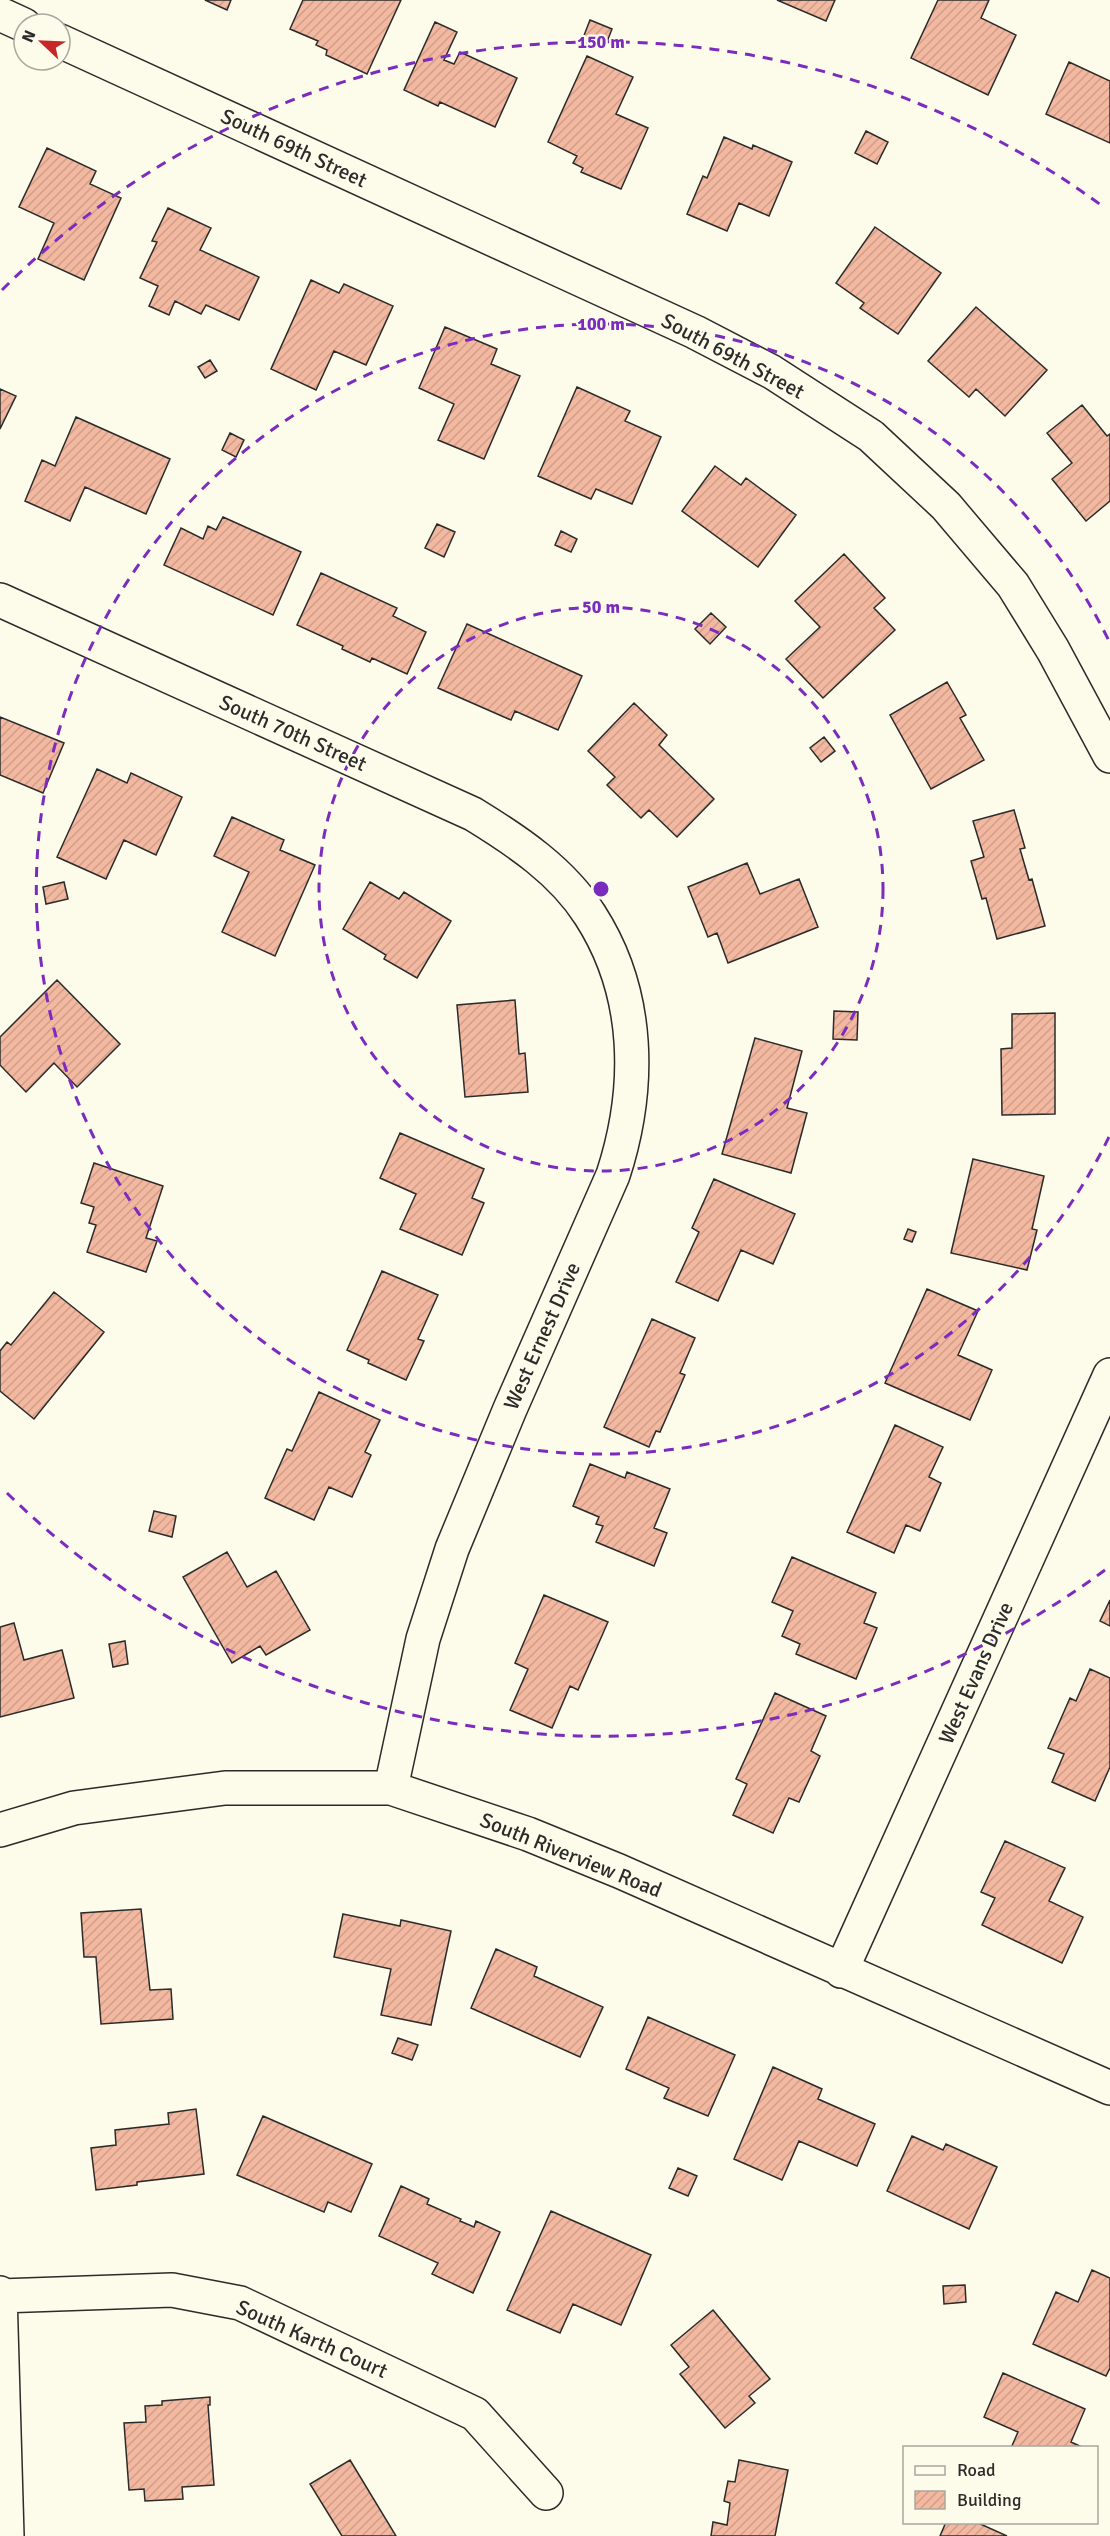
<svg xmlns="http://www.w3.org/2000/svg" width="1110" height="2536" font-family="Signika,sans-serif">
<style>
.building{fill:url(#building-hatch);stroke:#2b2b2b;stroke-width:1.5}
.lines{fill:none;stroke-linecap:round;stroke-linejoin:round}
.street-casing{stroke:#2b2b2b;stroke-width:36}
.street{stroke:#fdfbea;stroke-width:33}
.ring{fill:none;stroke:#7b2cbf;stroke-width:3;stroke-dasharray:10 8}
.labels{text-anchor:middle;stroke-width:4.5;stroke-linejoin:round;paint-order:stroke}
.street-label{font-size:21px;fill:#2b2b2b;stroke:#fdfbea}
.centre{fill:#7b2cbf;stroke:#fdfbea;stroke-width:3}
.ring-label{font-size:18px;text-anchor:middle;font-weight:bold;fill:#7b2cbf;stroke:#fdfbea;stroke-width:4.5;stroke-linejoin:round;paint-order:stroke}
</style>
<defs>
<pattern id="building-hatch" width="6" height="6" patternUnits="userSpaceOnUse" patternTransform="scale(1.5)"><rect width="6" height="6" fill="#f2b8a0"/><path d="M-1 1l2-2M0 6l6-6M5 7l2-2" fill="none" stroke="#d09e8a"/></pattern>
</defs>
<rect width="100%" height="100%" fill="#fdfbea"/>
<path class="building" d="M 205,0 L 231,0 L 227,10 Z
M 303,0 L 401,0 L 367,74 L 326,55 L 327,50 L 316,45 L 318,41 L 290,29 Z
M 777,0 L 835,0 L 826,21 Z
M 938,0 L 989,0 L 981,18 L 1016,35 L 988,95 L 911,58 Z
M 590,20 L 612,29 L 605,47 L 583,38 Z
M 435,22 L 457,32 L 444,60 L 454,64 L 460,52 L 517,78 L 495,127 L 440,102 L 438,106 L 404,90 Z
M 587,56 L 633,77 L 616,114 L 648,128 L 621,189 L 581,172 L 583,168 L 573,163 L 577,156 L 548,142 Z
M 1069,62 L 1110,81 L 1110,143 L 1046,114 Z
M 866,131 L 888,142 L 877,164 L 855,153 Z
M 724,137 L 752,149 L 753,145 L 792,162 L 769,216 L 739,203 L 727,231 L 687,214 L 703,176 L 707,178 Z
M 47,148 L 96,171 L 90,184 L 121,198 L 84,280 L 38,259 L 54,223 L 19,207 Z
M 168,208 L 211,228 L 200,250 L 259,277 L 239,320 L 206,305 L 201,314 L 175,301 L 169,315 L 149,306 L 158,286 L 140,278 L 157,242 L 152,241 Z
M 875,227 L 941,273 L 898,334 L 860,308 L 864,303 L 836,283 Z
M 311,280 L 339,293 L 344,284 L 393,306 L 366,365 L 334,351 L 316,390 L 271,369 Z
M 976,307 L 1047,370 L 1005,416 L 976,389 L 969,397 L 928,361 Z
M 445,327 L 497,349 L 491,364 L 520,376 L 484,459 L 438,440 L 454,404 L 419,388 Z
M 210,360 L 217,371 L 205,378 L 198,367 Z
M 577,387 L 630,411 L 625,421 L 661,437 L 632,504 L 596,489 L 591,499 L 538,476 Z
M 0,389 L 16,396 L 0,429 Z
M 1082,405 L 1107,436 L 1110,434 L 1110,501 L 1086,521 L 1052,479 L 1072,463 L 1047,433 Z
M 76,417 L 170,459 L 146,514 L 85,487 L 70,521 L 25,501 L 42,460 L 55,466 Z
M 230,433 L 244,440 L 236,457 L 222,450 Z
M 715,466 L 741,485 L 746,478 L 796,515 L 758,567 L 682,511 Z
M 223,517 L 301,552 L 273,615 L 164,565 L 181,528 L 203,539 L 208,526 L 216,530 Z
M 437,524 L 455,532 L 444,557 L 425,548 Z
M 561,531 L 577,539 L 571,552 L 555,545 Z
M 844,554 L 885,598 L 874,608 L 895,630 L 823,698 L 786,659 L 820,627 L 795,601 Z
M 321,573 L 397,608 L 393,616 L 426,632 L 407,674 L 372,658 L 370,662 L 342,649 L 343,646 L 297,625 Z
M 711,613 L 726,627 L 710,644 L 695,629 Z
M 467,624 L 582,676 L 558,730 L 515,711 L 511,720 L 438,688 Z
M 947,682 L 966,715 L 960,718 L 984,760 L 931,789 L 890,715 Z
M 634,703 L 667,735 L 659,745 L 714,799 L 677,837 L 649,810 L 641,818 L 607,785 L 615,777 L 588,751 Z
M 0,717 L 64,743 L 43,793 L 0,775 Z
M 824,737 L 835,751 L 821,762 L 810,748 Z
M 97,769 L 127,783 L 131,773 L 182,797 L 156,855 L 124,840 L 106,879 L 57,857 Z
M 1014,810 L 1025,848 L 1020,849 L 1029,880 L 1032,879 L 1045,926 L 997,939 L 986,898 L 982,899 L 971,861 L 984,857 L 973,821 Z
M 232,817 L 284,840 L 280,850 L 315,865 L 275,956 L 222,932 L 249,872 L 214,856 Z
M 747,863 L 760,894 L 799,879 L 818,927 L 728,963 L 717,933 L 708,937 L 688,887 Z
M 64,882 L 68,899 L 46,904 L 43,887 Z
M 370,882 L 399,899 L 404,892 L 451,921 L 417,978 L 384,959 L 386,955 L 343,929 Z
M 57,980 L 120,1044 L 77,1087 L 54,1063 L 26,1092 L 0,1065 L 0,1037 Z
M 515,1000 L 519,1054 L 525,1053 L 528,1092 L 465,1097 L 457,1005 Z
M 834,1011 L 858,1012 L 857,1040 L 833,1039 Z
M 1055,1013 L 1055,1114 L 1002,1115 L 1001,1049 L 1012,1048 L 1012,1014 Z
M 755,1038 L 802,1051 L 787,1108 L 807,1113 L 791,1173 L 722,1154 Z
M 400,1133 L 484,1169 L 472,1198 L 484,1203 L 462,1255 L 400,1229 L 416,1194 L 380,1178 Z
M 973,1159 L 1044,1176 L 1032,1229 L 1037,1230 L 1027,1270 L 951,1253 Z
M 94,1163 L 163,1186 L 146,1238 L 157,1241 L 146,1272 L 87,1252 L 96,1225 L 89,1223 L 94,1207 L 81,1203 Z
M 714,1179 L 795,1214 L 773,1264 L 741,1250 L 718,1301 L 676,1282 L 699,1232 L 692,1228 Z
M 908,1229 L 916,1232 L 912,1242 L 904,1239 Z
M 382,1271 L 438,1295 L 418,1339 L 424,1341 L 406,1380 L 368,1363 L 369,1360 L 347,1350 Z
M 927,1289 L 978,1311 L 958,1355 L 992,1370 L 970,1420 L 885,1383 Z
M 54,1292 L 104,1332 L 34,1419 L 0,1391 L 0,1351 L 7,1342 L 11,1345 Z
M 652,1319 L 695,1338 L 680,1373 L 685,1375 L 660,1432 L 656,1431 L 649,1447 L 604,1427 Z
M 319,1392 L 380,1420 L 365,1452 L 371,1455 L 352,1497 L 329,1487 L 314,1520 L 265,1498 L 287,1449 L 292,1451 Z
M 895,1425 L 943,1447 L 929,1477 L 941,1483 L 920,1531 L 906,1525 L 894,1553 L 847,1532 Z
M 590,1464 L 625,1478 L 627,1472 L 670,1489 L 654,1528 L 667,1533 L 654,1566 L 596,1542 L 603,1526 L 596,1524 L 599,1517 L 573,1506 Z
M 154,1511 L 176,1516 L 172,1537 L 149,1531 Z
M 227,1552 L 247,1587 L 276,1571 L 310,1630 L 266,1655 L 260,1646 L 232,1663 L 183,1577 Z
M 792,1557 L 876,1593 L 864,1623 L 877,1628 L 856,1679 L 796,1654 L 800,1644 L 782,1636 L 793,1611 L 772,1602 Z
M 544,1595 L 608,1622 L 578,1690 L 570,1686 L 552,1728 L 510,1710 L 528,1669 L 515,1663 Z
M 1110,1600 L 1110,1626 L 1100,1621 Z
M 14,1623 L 24,1660 L 62,1650 L 74,1698 L 0,1717 L 0,1627 Z
M 125,1641 L 128,1664 L 113,1667 L 109,1644 Z
M 1090,1669 L 1110,1678 L 1110,1767 L 1095,1801 L 1052,1782 L 1064,1754 L 1048,1748 L 1070,1698 L 1076,1701 Z
M 775,1693 L 826,1716 L 811,1751 L 820,1756 L 799,1802 L 789,1798 L 773,1833 L 733,1815 L 747,1784 L 736,1779 Z
M 1005,1841 L 1065,1868 L 1049,1901 L 1083,1917 L 1062,1963 L 982,1925 L 995,1898 L 981,1892 Z
M 141,1909 L 150,1990 L 171,1989 L 173,2019 L 101,2024 L 96,1957 L 84,1957 L 81,1913 Z
M 343,1914 L 400,1926 L 401,1920 L 451,1931 L 431,2025 L 381,2015 L 391,1969 L 334,1957 Z
M 496,1949 L 537,1967 L 534,1976 L 603,2007 L 580,2057 L 471,2008 Z
M 648,2017 L 735,2055 L 708,2116 L 664,2098 L 669,2088 L 626,2069 Z
M 398,2038 L 418,2045 L 412,2060 L 392,2053 Z
M 773,2067 L 822,2089 L 818,2099 L 875,2124 L 857,2166 L 799,2141 L 782,2180 L 734,2159 Z
M 196,2109 L 204,2174 L 137,2182 L 137,2185 L 96,2190 L 91,2148 L 116,2145 L 115,2130 L 169,2124 L 168,2113 Z
M 263,2116 L 372,2164 L 351,2212 L 328,2202 L 324,2212 L 237,2175 Z
M 912,2136 L 943,2150 L 946,2144 L 997,2167 L 969,2229 L 887,2191 Z
M 678,2168 L 697,2176 L 688,2196 L 669,2188 Z
M 401,2186 L 429,2199 L 427,2204 L 461,2219 L 460,2221 L 474,2227 L 476,2221 L 500,2232 L 473,2293 L 432,2274 L 438,2263 L 379,2236 Z
M 551,2211 L 651,2255 L 621,2325 L 573,2304 L 560,2333 L 507,2310 Z
M 1092,2270 L 1110,2278 L 1110,2368 L 1106,2376 L 1033,2344 L 1056,2292 L 1078,2302 Z
M 965,2285 L 966,2302 L 944,2304 L 943,2286 Z
M 713,2310 L 770,2379 L 749,2396 L 755,2403 L 725,2428 L 680,2374 L 689,2367 L 671,2345 Z
M 1003,2373 L 1085,2409 L 1071,2442 L 1084,2448 L 1011,2448 L 1018,2432 L 984,2417 Z
M 210,2397 L 210,2405 L 208,2405 L 214,2485 L 182,2487 L 183,2499 L 145,2501 L 144,2489 L 129,2490 L 124,2423 L 146,2422 L 145,2406 L 162,2405 L 162,2401 Z
M 350,2460 L 396,2536 L 342,2536 L 310,2484 Z
M 739,2460 L 788,2470 L 775,2536 L 711,2536 L 713,2522 L 727,2525 L 730,2503 L 724,2501 L 728,2481 L 735,2482 Z
M 946,2522 L 976,2522 L 1007,2536 L 940,2536 Z"/>
<g class="lines">
<g class="street-casing">
<path id="street" d="M 0,14 L 24,25
M 60,41 L 695,332 L 772,372 L 871,436 L 946,506 L 1013,585 L 1053,650 L 1110,756
M 0,600 L 473,814 C 517,841 562,871 590,915 C 641,994 641,1089 613,1175 L 510,1409 L 452,1549 L 423,1639 L 391,1788
M 0,1830 L 74,1808 L 225,1788 L 391,1788 L 528,1834 L 619,1871 L 1110,2088
M 841,1971 L 1110,1375
M 0,2293 L 7,2536
M 0,2296 L 172,2290 L 240,2303 L 475,2414 L 546,2493"/>
</g>
<use href="#street" class="street"/>
</g>
<g class="ring">
<circle cx="601" cy="889" r="282"/>
<path d="M1109 1137A565 565 0 1 1 1109 641"/>
<path d="M1105 1570A847 847 0 0 1 2 1488M2 290A847 847 0 0 1 1105 208"/>
</g>
<g class="labels">
<g class="street-label">
<text transform="translate(294 148) rotate(25)" y="7">South 69th Street</text>
<text transform="translate(733 356) rotate(28)" y="7">South 69th Street</text>
<text transform="translate(293 733) rotate(24)" y="7">South 70th Street</text>
<text transform="translate(542 1336) rotate(-66)" y="7">West Ernest Drive</text>
<text transform="translate(976 1673) rotate(-66)" y="7">West Evans Drive</text>
<text transform="translate(571 1855) rotate(22)" y="7">South Riverview Road</text>
<text transform="translate(312 2339) rotate(24)" y="7">South Karth Court</text>
</g>
</g>
<circle cx="601" cy="889" r="9" class="centre"/>
<g class="ring-label">
<text x="601" y="48">150 m</text>
<text x="601" y="330">100 m</text>
<text x="601" y="613">50 m</text>
</g>
<rect x="903" y="2446" width="195" height="78" fill="#fdfbea" stroke="#a9a89e" stroke-width="1.5"/>
<rect x="915" y="2466" width="30" height="9" fill="#fdfbea" stroke="#a9a89e" stroke-width="1.5"/>
<text x="957" y="2476" font-size="18" fill="#2b2b2b">Road</text>
<rect x="915" y="2491" width="30" height="18" fill="url(#building-hatch)" stroke="#a9a89e" stroke-width="1.5"/>
<text x="957" y="2506" font-size="18" fill="#2b2b2b">Building</text>
<g transform="translate(42 42) rotate(293)"><circle r="28" fill="#fdfbea" stroke="#a9a89e" stroke-width="1.5"/>
<path d="M0-4.5L10 22L0 15L-10 22Z" fill="#c62828"/>
<text y="-9" font-size="16" font-weight="bold" text-anchor="middle" fill="#2b2b2b">N</text>
</g>
</svg>
